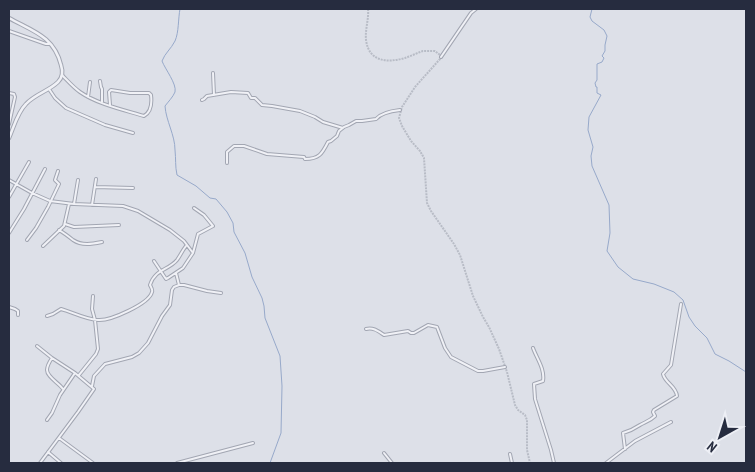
<svg xmlns="http://www.w3.org/2000/svg" width="755" height="472" font-family="'PT Sans Narrow',sans-serif">
<style>
.lines{fill:none;stroke-linecap:round;stroke-linejoin:round}
.stream{stroke:#97a9ca;stroke-width:1}
.minor-tunnel{stroke:#b8bcc6;stroke-width:2;stroke-dasharray:2 1;stroke-linecap:butt}
.minor-casing{stroke:#a2a6b2;stroke-width:4}
.tertiary-casing{stroke:#a2a6b2;stroke-width:4.5}
.minor{stroke:#f0f1f6;stroke-width:2}
.tertiary{stroke:#f0f1f6;stroke-width:2.5}
</style>
<rect width="100%" height="100%" fill="#dde0e8"/>
<g class="lines">
<path class="stream" d="M 180,9 C 178,19 179,32 175,41 C 171,49 165,53 162,61 C 165,69 177,84 175,92 C 173,97 168,102 165,106 C 166,121 175,135 175,150 C 176,159 175,166 177,175 L 196,186 L 210,198 L 216,199 L 227,212 L 233,223 L 234,232 L 245,253 L 252,277 L 262,298 L 264,306 L 265,318 L 280,356 L 282,386 L 281,433 L 270,463
M 592,9 L 590,17 L 592,21 L 604,30 L 607,36 L 605,45 L 605,51 L 602,56 L 604,58 L 602,62 L 597,64 L 597,80 L 595,83 L 596,87 L 597,87 L 597,93 L 601,95 L 589,117 L 588,130 L 593,147 L 591,156 L 592,166 L 609,205 L 610,233 L 607,251 L 618,267 L 633,279 L 654,284 L 674,292 L 683,300 L 689,317 L 695,326 L 707,338 L 715,354 L 729,361 L 746,372"/>
<path class="minor-tunnel" d="M 368,9 C 369,19 365,29 366,40 C 369,62 387,63 405,58 C 411,56 417,53 423,51 C 427,51 431,51 435,51 L 440,55 L 440,59 L 415,87 L 402,107 L 399,118 L 402,126 L 411,141 L 420,151 L 424,158 L 427,203 L 431,211 L 454,244 L 460,255 L 473,296 L 483,317 L 489,327 L 499,349 L 507,372 L 515,405 L 518,410 L 525,415 L 527,420 L 527,450 L 530,463"/>
<g class="minor-casing">
<path id="minor" d="M 9,31 L 46,44 L 49,44
M 441,57 L 471,13 L 476,9
M 213,73 L 214,95
M 62,75 C 68,81 73,87 80,92 C 97,104 124,110 144,116 C 151,112 152,103 151,95 L 149,93 L 130,93 L 111,90 L 109,92 L 110,105
M 100,81 L 101,87 L 102,89 L 102,102
M 49,89 L 55,98 L 66,108 L 105,125 L 133,133
M 9,93 L 14,94 L 15,97 L 9,124
M 88,97 L 90,82
M 202,100 L 204,99 L 207,96 L 231,92 L 248,93 L 251,98 L 255,98 L 262,105 L 272,106 L 300,111 L 315,117 L 323,122 L 343,128
M 227,163 L 227,152 L 234,146 L 244,146 L 267,154 L 304,157 L 305,159 C 319,159 322,154 328,142 L 331,141 L 337,136 L 339,131 L 344,127 L 349,125 L 356,121 L 362,121 L 376,119 C 381,113 391,111 400,110
M 9,180 L 32,193 L 50,201 L 74,204 L 123,206 L 138,211 L 170,230 L 184,241 L 193,253
M 95,187 L 133,188
M 9,197 L 29,162
M 74,204 L 78,180
M 92,205 L 96,179
M 65,224 L 74,227 L 119,225
M 59,230 C 64,233 68,236 73,240 C 82,246 92,244 102,242
M 9,233 L 24,209 L 45,169
M 27,240 L 36,228 L 48,207 L 59,184 L 55,180 L 58,171
M 43,246 L 64,226 L 69,204
M 154,261 L 166,279 L 168,278 L 183,268 L 193,253 L 198,234 L 213,226 L 204,215 L 194,208
M 176,273 L 179,285
M 9,307 L 15,309 L 18,311 L 18,315
M 47,316 L 53,314 L 61,309 C 72,312 87,320 98,320 C 110,321 149,304 152,292 C 153,290 151,287 150,285 C 155,269 169,270 177,260 C 180,256 182,251 186,246
M 366,329 C 373,327 378,331 384,335 L 408,331 L 411,333 L 414,333 L 428,325 L 437,327 L 445,348 L 451,357 L 478,371 L 483,371 L 505,367
M 37,346 L 52,358 L 75,373 L 94,389 L 78,412 L 40,463
M 533,348 C 537,359 545,369 543,381 L 534,384 L 535,399 L 551,450 L 554,463
M 52,358 C 50,361 47,366 47,370 C 47,377 59,383 63,389
M 79,375 L 96,354 L 98,349 L 95,320 L 92,309 L 93,296
M 92,386 L 94,376 L 105,364 L 132,357 L 139,353 L 148,343 L 162,316 L 170,305 L 172,290 L 174,287 L 179,285 L 184,285 L 207,291 L 221,293
M 47,420 L 52,413 L 60,395 L 75,373
M 59,438 L 93,463
M 625,449 L 623,433 C 630,431 634,429 640,425 C 645,422 650,421 655,416 L 653,412 L 654,410 L 677,396 C 676,386 665,383 663,374 L 671,365 L 681,304
M 48,452 L 61,463
M 384,453 L 392,463
M 510,454 L 512,463
M 177,463 L 253,443
M 606,463 L 635,441 L 671,422"/>
</g>
<g class="tertiary-casing">
<path id="tertiary" d="M 9,18 C 32,31 54,36 61,65 C 63,71 63,77 58,82 C 49,91 35,94 26,104 C 17,113 14,127 9,138"/>
</g>
<use href="#minor" class="minor"/>
<use href="#tertiary" class="tertiary"/>
</g>
<rect width="755" height="472" fill="none" stroke="#262c3f" stroke-width="20"/>
<g transform="translate(720 437) rotate(219)" stroke="#edeff5" stroke-width="4" paint-order="stroke">
<path d="M0-4L9 19L0 12L-9 19Z" fill="#262c3f"/>
<text y="-8" font-size="14" font-weight="bold" text-anchor="middle" fill="#262c3f">N</text>
</g>
</svg>
